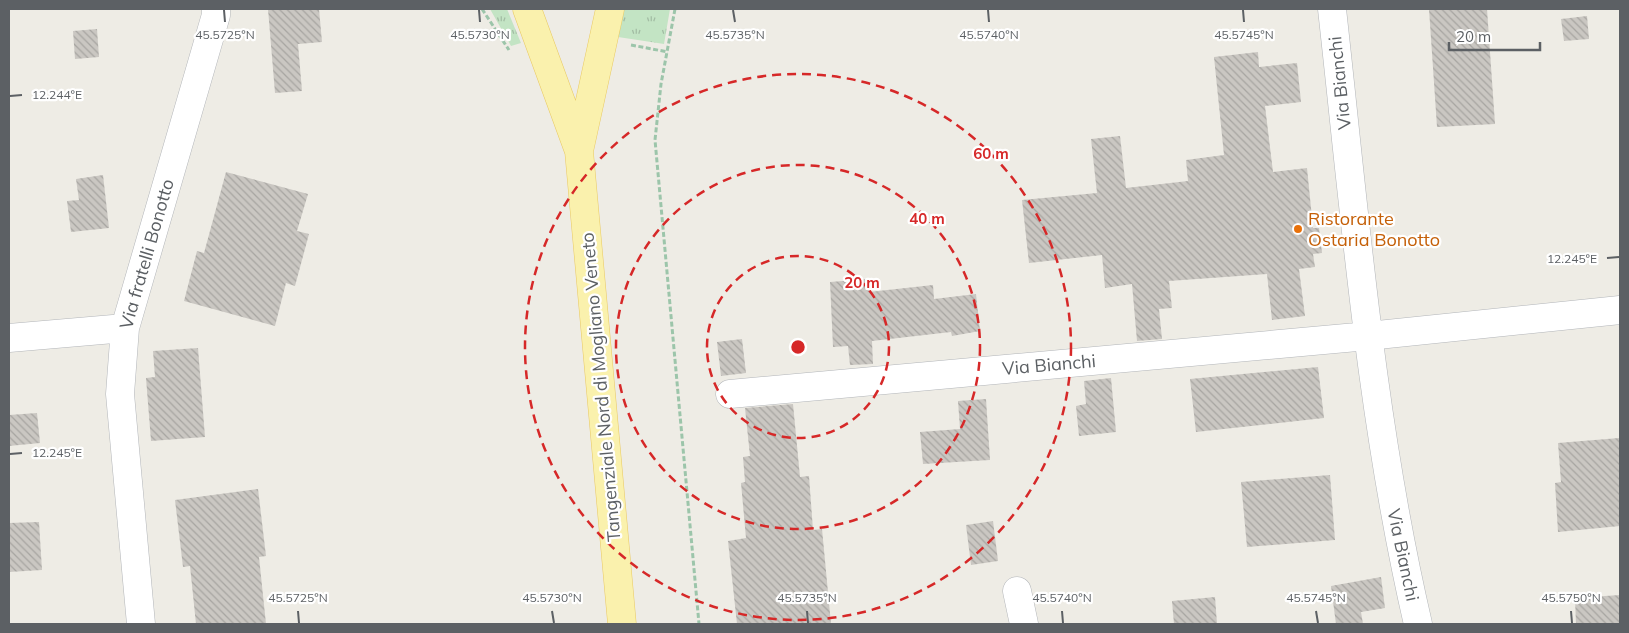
<svg xmlns="http://www.w3.org/2000/svg" width="1629" height="633" font-family="Mulish,sans-serif">
<style>
.grass{fill:url(#grass-tufts)}
.building{fill:url(#building-back-hatch)}
.lines{fill:none;stroke-linecap:round;stroke-linejoin:round}
.minor-casing{stroke:#b2b5b9;stroke-width:29}
.major-casing{stroke:#e9c962;stroke-width:29}
.path{stroke:#9cc5aa;stroke-width:3;stroke-dasharray:5 2.5;stroke-linecap:butt}
.minor{stroke:#fff;stroke-width:28}
.major{stroke:#faf1ad;stroke-width:28}
.ticks{fill:none;stroke:#5c6064;stroke-width:2}
.ring{fill:none;stroke:#d62828;stroke-width:2.5;stroke-dasharray:9 6}
.food-dot{fill:#e8710a;stroke:#fff;stroke-width:2}
.labels{text-anchor:middle;stroke-width:4.5;stroke-linejoin:round;paint-order:stroke}
.street-label{font-size:18px;fill:#5c6064;stroke:#fff}
.food-label{font-size:18px;fill:#c56008;stroke:#fff;text-anchor:start}
.ticks-label{font-size:12px;text-anchor:middle;fill:#5c6064;stroke:#fff;stroke-width:4.5;stroke-linejoin:round;paint-order:stroke}
.centre{fill:#d62828;stroke:#fff;stroke-width:2.5}
.ring-label{font-size:15px;text-anchor:middle;font-weight:bold;fill:#d62828;stroke:#fff;stroke-width:4.5;stroke-linejoin:round;paint-order:stroke}
</style>
<defs>
<pattern id="grass-tufts" width="24" height="20" patternUnits="userSpaceOnUse" patternTransform="scale(1.25)"><rect width="24" height="20" fill="#c3e4c4"/><path d="M3 7l-1-3M5 7V3M7 7l1-3M15 17l-1-3M17 17v-4M19 17l1-3" fill="none" stroke="#a2bca3"/></pattern>
<pattern id="building-back-hatch" width="6" height="6" patternUnits="userSpaceOnUse" patternTransform="scale(1.25)"><rect width="6" height="6" fill="#cac7c2"/><path d="M-1 5l2 2M0 0l6 6M5-1l2 2" fill="none" stroke="#a7a5a1"/></pattern>
</defs>
<rect width="100%" height="100%" fill="#eeece5"/>
<path class="grass" d="M 490,9 L 507,9 L 521,43 L 511,46 Z
M 624,9 L 670,9 L 664,44 L 618,37 Z"/>
<path class="building" d="M 268,9 L 319,9 L 322,42 L 298,44 L 302,91 L 275,93 Z
M 1429,9 L 1487,9 L 1495,124 L 1437,127 Z
M 1587,16 L 1589,39 L 1564,41 L 1561,19 Z
M 97,29 L 99,57 L 75,59 L 73,31 Z
M 1258,52 L 1259,67 L 1297,63 L 1301,102 L 1265,106 L 1273,172 L 1307,168 L 1313,228 L 1319,228 L 1322,253 L 1313,254 L 1315,267 L 1299,269 L 1305,316 L 1272,320 L 1267,274 L 1169,281 L 1172,308 L 1159,309 L 1162,339 L 1137,341 L 1132,284 L 1105,288 L 1102,255 L 1029,263 L 1022,200 L 1097,193 L 1091,139 L 1120,136 L 1126,188 L 1188,181 L 1186,160 L 1224,155 L 1214,57 Z
M 226,172 L 308,194 L 297,231 L 309,234 L 295,286 L 286,283 L 275,326 L 184,301 L 197,251 L 204,253 Z
M 103,175 L 109,228 L 71,232 L 67,201 L 79,200 L 76,179 Z
M 868,279 L 869,292 L 933,285 L 934,299 L 976,294 L 980,331 L 952,336 L 951,332 L 872,341 L 873,364 L 850,365 L 848,346 L 833,347 L 830,282 Z
M 742,339 L 746,373 L 721,376 L 717,342 Z
M 198,348 L 205,437 L 151,441 L 146,378 L 155,377 L 153,351 Z
M 1318,367 L 1324,418 L 1196,432 L 1190,379 Z
M 1111,378 L 1116,432 L 1079,436 L 1076,406 L 1086,404 L 1084,381 Z
M 986,399 L 990,460 L 923,464 L 920,432 L 960,429 L 958,401 Z
M 793,404 L 800,477 L 809,476 L 813,530 L 822,529 L 831,624 L 737,624 L 728,541 L 746,538 L 741,483 L 745,482 L 743,457 L 750,456 L 745,408 Z
M 37,413 L 40,443 L 9,446 L 9,415 Z
M 1619,438 L 1620,526 L 1558,532 L 1555,483 L 1561,482 L 1558,443 Z
M 1330,475 L 1335,540 L 1247,547 L 1241,482 Z
M 258,489 L 266,556 L 259,557 L 266,624 L 196,624 L 190,566 L 183,567 L 175,500 Z
M 993,521 L 998,561 L 971,565 L 966,525 Z
M 39,522 L 42,570 L 9,572 L 9,523 Z
M 1381,577 L 1385,608 L 1361,612 L 1363,624 L 1336,624 L 1331,586 Z
M 1620,595 L 1620,624 L 1576,624 L 1575,598 Z
M 1215,597 L 1217,624 L 1174,624 L 1172,601 Z"/>
<g class="lines">
<g class="minor-casing">
<path id="minor" d="M 1332,9 C 1355,215 1371,422 1418,624
M 9,338 L 125,328
M 730,394 L 1368,336 L 1620,310
M 1017,591 L 1024,624
M 141,624 L 120,394 L 125,328 L 216,15 L 216,9"/>
</g>
<g class="major-casing">
<path id="major" d="M 527,9 L 579,151 L 622,624
M 579,151 L 610,9"/>
</g>
<path class="path" d="M 482,9 L 509,50
M 675,9 L 661,84 L 655,140 L 699,624
M 631,45 L 668,52"/>
<use href="#minor" class="minor"/>
<use href="#major" class="major"/>
</g>
<path class="ticks" d="M 224,10 L 225,22M 479,10 L 480,22M 733,10 L 735,22M 988,10 L 989,22M 1243,10 L 1244,22M 10,96 L 22,95M 1607,258 L 1619,257M 10,454 L 22,453M 298,611 L 299,623M 552,611 L 554,623M 807,611 L 808,623M 1062,611 L 1063,623M 1316,611 L 1318,623M 1571,611 L 1572,623"/>
<g class="ring">
<circle cx="798" cy="347" r="91"/>
<circle cx="798" cy="347" r="182"/>
<circle cx="798" cy="347" r="273"/>
</g>
<circle class="food-dot" cx="1298" cy="229" r="5"/>
<g class="labels">
<g class="street-label">
<text transform="translate(1340 83) rotate(-96)" y="6">Via Bianchi</text>
<text transform="translate(147 254) rotate(-74)" y="6">Via fratelli Bonotto</text>
<text transform="translate(1049 365) rotate(-5)" y="6">Via Bianchi</text>
<text transform="translate(601 387) rotate(-95)" y="6">Tangenziale Nord di Mogliano Veneto</text>
<text transform="translate(1403 555) rotate(78)" y="6">Via Bianchi</text>
</g>
<g class="food-label">
<text x="1308" y="225">Ristorante<tspan x="1308" dy="21">Ostaria Bonotto</tspan></text>
</g>
</g>
<g class="ticks-label">
<text x="225" y="39">45.5725°N</text>
<text x="480" y="39">45.5730°N</text>
<text x="735" y="39">45.5735°N</text>
<text x="989" y="39">45.5740°N</text>
<text x="1244" y="39">45.5745°N</text>
<text x="57" y="99">12.244°E</text>
<text x="1572" y="263">12.245°E</text>
<text x="57" y="457">12.245°E</text>
<text x="298" y="602">45.5725°N</text>
<text x="552" y="602">45.5730°N</text>
<text x="807" y="602">45.5735°N</text>
<text x="1062" y="602">45.5740°N</text>
<text x="1316" y="602">45.5745°N</text>
<text x="1571" y="602">45.5750°N</text>
</g>
<circle cx="798" cy="347" r="8" class="centre"/>
<g class="ring-label">
<text x="991" y="159">60 m</text>
<text x="927" y="224">40 m</text>
<text x="862" y="288">20 m</text>
</g>
<rect width="1629" height="633" fill="none" stroke="#5c6064" stroke-width="20"/>
<path d="M1449 42v8h91v-8" fill="none" stroke="#5c6064" stroke-width="2.5"/>
<text x="1456" y="42" font-size="15" fill="#5c6064" stroke="#ffffff" stroke-width="4" paint-order="stroke">20 m</text>
</svg>
